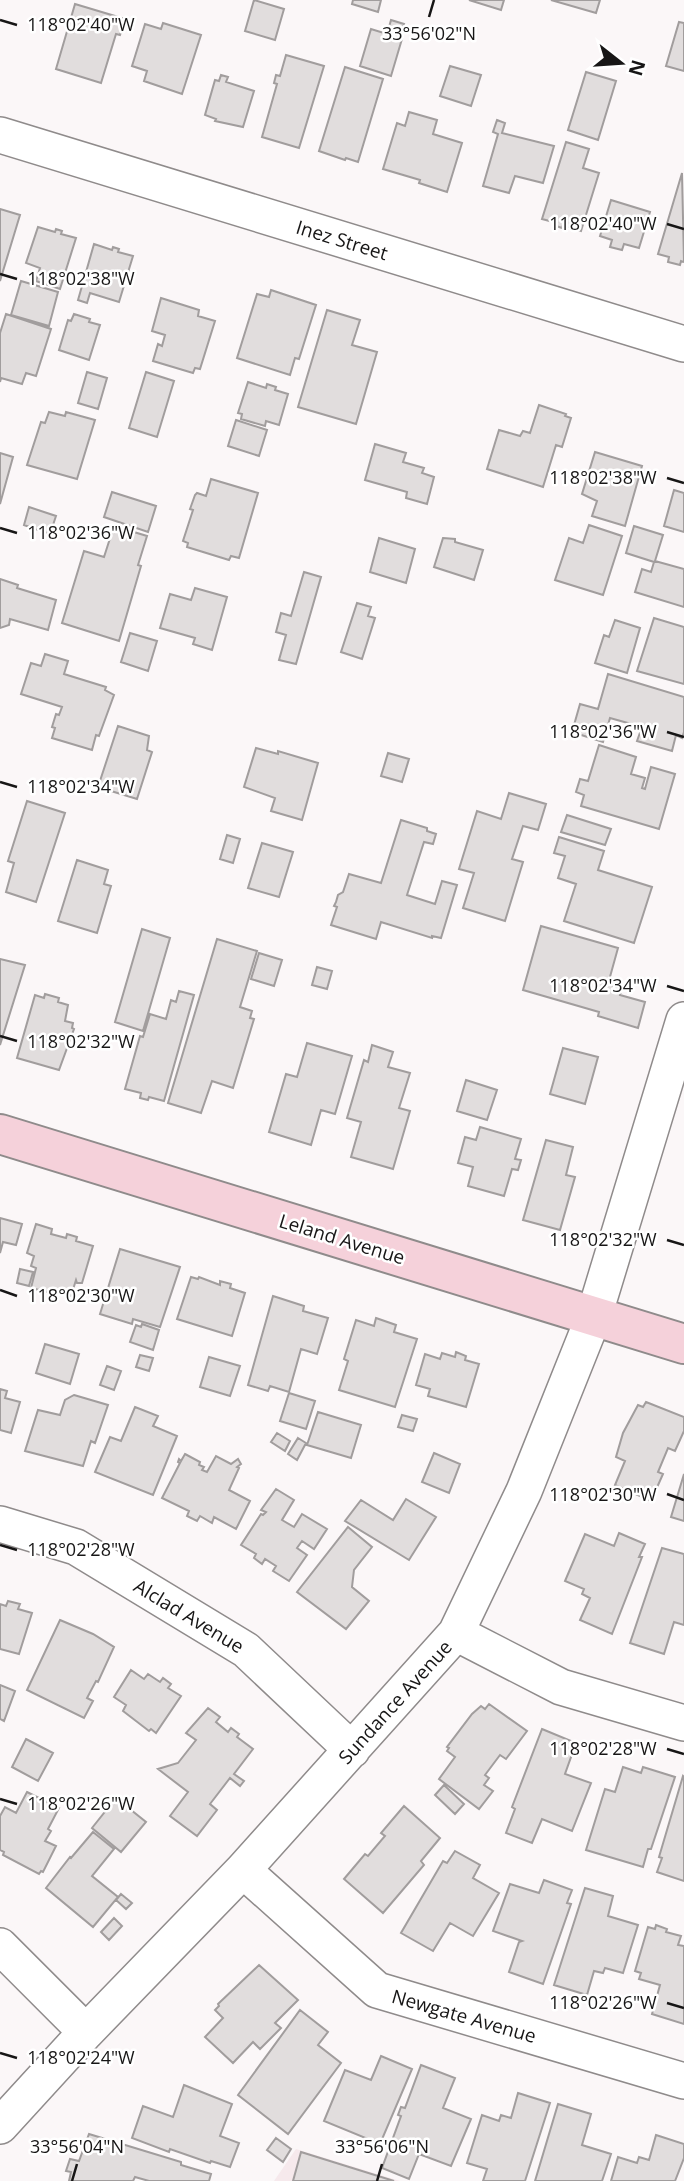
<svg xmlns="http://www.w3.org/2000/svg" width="684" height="2181" font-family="'Open Sans',sans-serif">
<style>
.built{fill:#f6e9ec}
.building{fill:#e1dddd;stroke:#a19d9d;stroke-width:2}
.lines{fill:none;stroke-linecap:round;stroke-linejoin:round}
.street-casing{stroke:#8f8b8b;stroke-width:38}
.secondary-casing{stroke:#8f8b8b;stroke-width:42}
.street{stroke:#fff;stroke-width:35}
.secondary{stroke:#f5d1da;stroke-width:38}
.ticks{fill:none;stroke:#171616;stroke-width:2.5}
.labels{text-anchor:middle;stroke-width:5;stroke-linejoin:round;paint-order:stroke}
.street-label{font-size:19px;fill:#171616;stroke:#fff}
.ticks-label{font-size:18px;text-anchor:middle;fill:#171616;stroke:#fff;stroke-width:5;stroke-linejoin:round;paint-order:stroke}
</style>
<rect width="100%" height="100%" fill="#fbf7f8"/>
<path class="built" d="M 296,2149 L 400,2181 L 274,2181 Z"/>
<path class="building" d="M 254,0 L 284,9 L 275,40 L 245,31 Z
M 353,0 L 381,0 L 378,12 L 352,4 Z
M 469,0 L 504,0 L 501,10 Z
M 551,0 L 600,0 L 596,13 Z
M 75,4 L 125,19 L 120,35 L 116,34 L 101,83 L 56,69 Z
M 391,20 L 404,24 L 399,38 L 402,39 L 391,76 L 360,66 L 371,29 L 387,34 Z
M 679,22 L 684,23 L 684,71 L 666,66 Z
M 163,23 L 201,35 L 182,94 L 144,81 L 147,71 L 132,66 L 145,24 L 161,29 Z
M 286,55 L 324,66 L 299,148 L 262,137 L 277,84 L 274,83 L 276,75 L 280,76 Z
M 450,66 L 481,75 L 471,106 L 440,96 Z
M 345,67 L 383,79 L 358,162 L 346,158 L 345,160 L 319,151 Z
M 586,72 L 616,81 L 598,140 L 568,130 Z
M 221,75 L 228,77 L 226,82 L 254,91 L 243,127 L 215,121 L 216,119 L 205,115 L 215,80 L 219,81 Z
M 409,112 L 437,120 L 433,134 L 462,143 L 447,192 L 419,183 L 420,180 L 383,169 L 397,123 L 405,126 Z
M 497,120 L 505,123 L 502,133 L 554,146 L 543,183 L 515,176 L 509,193 L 483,186 L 498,134 L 493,132 Z
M 566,142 L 589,149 L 583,168 L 599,173 L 581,231 L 563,225 L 562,228 L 556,226 L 557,223 L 542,219 Z
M 682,173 L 684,262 L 681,261 L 680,265 L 668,262 L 669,257 L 658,254 Z
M 611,200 L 650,212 L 639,248 L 624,244 L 622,250 L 610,247 L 612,240 L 600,236 Z
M 0,209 L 20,215 L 0,281 Z
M 38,227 L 55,232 L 56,229 L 62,231 L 61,234 L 76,238 L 60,289 L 36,281 L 40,268 L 26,263 Z
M 94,244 L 112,250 L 113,247 L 119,249 L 118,252 L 133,256 L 119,302 L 90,293 L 87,303 L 78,300 Z
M 21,281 L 58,292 L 49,326 L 11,315 Z
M 271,290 L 316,305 L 299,359 L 295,358 L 290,375 L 237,358 L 257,294 L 269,297 Z
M 161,298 L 199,310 L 198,316 L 215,321 L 200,369 L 195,368 L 193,373 L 153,361 L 158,344 L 162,346 L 165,335 L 152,331 Z
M 327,310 L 360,320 L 352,345 L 377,352 L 356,424 L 298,407 Z
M 6,314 L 51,329 L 36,376 L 26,373 L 22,384 L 1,378 L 0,382 L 0,333 Z
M 74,314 L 90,319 L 89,322 L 100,325 L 89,360 L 59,350 L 68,320 L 71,321 Z
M 87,372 L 107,378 L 98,409 L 78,403 Z
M 146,372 L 174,381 L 157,437 L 129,428 Z
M 248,382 L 266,388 L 267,384 L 276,387 L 275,390 L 288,394 L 279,425 L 266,421 L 265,426 L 241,419 L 242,414 L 238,413 Z
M 539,405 L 566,414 L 565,416 L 571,418 L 562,447 L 556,445 L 543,487 L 487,469 L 499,430 L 520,436 L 523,431 L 530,433 Z
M 49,412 L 65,416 L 66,412 L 95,420 L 77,479 L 27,465 L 41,422 L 45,423 Z
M 236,420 L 267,430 L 259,456 L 228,446 Z
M 375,444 L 406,453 L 403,462 L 424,468 L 422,473 L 434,477 L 427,504 L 406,498 L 407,492 L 365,480 Z
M 595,452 L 642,466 L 625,526 L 592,516 L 597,501 L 582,494 Z
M 0,453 L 13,457 L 0,504 Z
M 211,479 L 258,493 L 239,558 L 231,556 L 229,560 L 187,547 L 188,543 L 183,541 L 193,510 L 190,509 L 195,495 L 197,493 L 206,496 Z
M 674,490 L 684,493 L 684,532 L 664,526 Z
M 112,492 L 156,506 L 148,532 L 104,517 Z
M 29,507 L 56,516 L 50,534 L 24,525 Z
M 589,525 L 622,536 L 603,595 L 555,580 L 569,538 L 583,543 Z
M 114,526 L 147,536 L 138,565 L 141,566 L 119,641 L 62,623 L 84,551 L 104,557 Z
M 634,526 L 663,535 L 655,561 L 684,569 L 684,607 L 635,592 L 642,569 L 651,572 L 654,562 L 626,553 Z
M 379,538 L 415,549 L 406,583 L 370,572 Z
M 443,538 L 455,539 L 455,542 L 483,550 L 474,580 L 434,567 Z
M 304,572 L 321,577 L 296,664 L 279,660 L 286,635 L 276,632 L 281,613 L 291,616 Z
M 0,579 L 18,585 L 17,588 L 56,600 L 48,630 L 10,619 L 9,625 L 0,628 Z
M 195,588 L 227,597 L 212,650 L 193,644 L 195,638 L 160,628 L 170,594 L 191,600 Z
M 357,603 L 371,607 L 368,616 L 375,618 L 362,659 L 341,652 Z
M 654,618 L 684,627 L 684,684 L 637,671 Z
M 615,620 L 640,628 L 627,673 L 595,663 L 604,635 L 609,637 Z
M 130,633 L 157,641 L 148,671 L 121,662 Z
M 45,654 L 68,661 L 64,674 L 106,687 L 105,690 L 114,695 L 99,736 L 96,735 L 92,750 L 52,738 L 55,728 L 52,727 L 56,714 L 59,715 L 62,707 L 21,694 L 31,663 L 41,666 Z
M 608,674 L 684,697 L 684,732 L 682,738 L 676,735 L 672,751 L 637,741 L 642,727 L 610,718 L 603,742 L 572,732 L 580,704 L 598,709 Z
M 118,726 L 149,736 L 147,750 L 152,752 L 137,799 L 98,787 Z
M 599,745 L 636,757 L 631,774 L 645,778 L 642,788 L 645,789 L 651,767 L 675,774 L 659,829 L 581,806 L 584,795 L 576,792 L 580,779 L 588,781 Z
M 256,748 L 278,754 L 278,751 L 318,763 L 302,820 L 271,811 L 275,798 L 244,787 Z
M 388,753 L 409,759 L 402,782 L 381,776 Z
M 509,793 L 546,804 L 538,830 L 523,826 L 512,859 L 523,862 L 505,921 L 463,908 L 474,873 L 459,869 L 477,811 L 501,819 Z
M 27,801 L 65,813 L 36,902 L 6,892 L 14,863 L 8,861 Z
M 567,815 L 611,829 L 605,845 L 561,832 Z
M 401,820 L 427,828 L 427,831 L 436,834 L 433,844 L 424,842 L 407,895 L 435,904 L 442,881 L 457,885 L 441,938 L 432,936 L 432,938 L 381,922 L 376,939 L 331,925 L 337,907 L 334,906 L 336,902 L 338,895 L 343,892 L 349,874 L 381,883 Z
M 227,835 L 240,839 L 233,863 L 220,859 Z
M 559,837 L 604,851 L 598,870 L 652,887 L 634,943 L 564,921 L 576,884 L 558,878 L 565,856 L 554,853 Z
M 262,843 L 293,852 L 279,897 L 248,888 Z
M 77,860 L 108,870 L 104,884 L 111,886 L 97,933 L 58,921 Z
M 541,926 L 618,948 L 608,984 L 622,988 L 620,995 L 645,1002 L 638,1028 L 598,1016 L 599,1012 L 523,990 Z
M 142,929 L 170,938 L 143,1031 L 115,1022 Z
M 217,939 L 257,951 L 240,1007 L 252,1011 L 250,1018 L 254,1019 L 233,1088 L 212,1081 L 201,1113 L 168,1103 Z
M 259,953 L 282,960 L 274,986 L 251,979 Z
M 0,959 L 25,965 L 0,1045 Z
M 317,967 L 332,971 L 327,989 L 312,985 Z
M 179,991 L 194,995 L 164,1101 L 149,1097 L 148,1100 L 140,1098 L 141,1093 L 125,1089 L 140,1036 L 143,1037 L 150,1014 L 166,1019 L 171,1000 L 176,1002 Z
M 45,994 L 59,998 L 58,1002 L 68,1005 L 65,1021 L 73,1023 L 72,1028 L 74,1029 L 59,1070 L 17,1058 L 35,995 L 44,998 Z
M 307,1043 L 352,1056 L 335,1114 L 321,1110 L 311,1145 L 269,1132 L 286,1074 L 297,1077 Z
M 372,1045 L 393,1052 L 388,1067 L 410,1073 L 399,1108 L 410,1111 L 393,1169 L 351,1157 L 361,1122 L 347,1118 L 364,1060 L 368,1062 Z
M 563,1048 L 598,1057 L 585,1104 L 550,1094 Z
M 466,1080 L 497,1090 L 487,1120 L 457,1111 Z
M 480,1127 L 521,1139 L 515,1159 L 521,1160 L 518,1170 L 512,1169 L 504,1196 L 468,1186 L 473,1167 L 458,1163 L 465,1137 L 476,1140 Z
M 546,1140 L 573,1147 L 566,1175 L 575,1177 L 560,1230 L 523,1220 Z
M 0,1218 L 22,1224 L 16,1245 L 3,1242 L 0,1253 Z
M 36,1224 L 52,1229 L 51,1234 L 66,1238 L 67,1234 L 77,1237 L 76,1241 L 93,1246 L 82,1283 L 77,1283 L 76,1280 L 71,1296 L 52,1290 L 51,1293 L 31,1288 L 36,1268 L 31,1266 L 34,1256 L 27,1253 Z
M 120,1249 L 180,1267 L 160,1327 L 133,1319 L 132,1324 L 100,1314 Z
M 20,1269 L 33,1272 L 29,1286 L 17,1283 Z
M 191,1277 L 198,1279 L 199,1277 L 220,1285 L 220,1281 L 231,1284 L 230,1288 L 245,1293 L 232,1336 L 177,1319 Z
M 273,1296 L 304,1306 L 303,1311 L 328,1318 L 317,1354 L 301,1349 L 289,1392 L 270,1386 L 268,1391 L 248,1385 Z
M 376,1318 L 396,1325 L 394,1332 L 417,1339 L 395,1407 L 339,1390 L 348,1361 L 344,1359 L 356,1320 L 374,1326 Z
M 142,1324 L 159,1330 L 153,1350 L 130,1342 L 136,1325 L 141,1327 Z
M 45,1344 L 79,1354 L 70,1384 L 36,1373 Z
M 456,1352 L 466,1356 L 465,1360 L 479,1364 L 466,1407 L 428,1396 L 430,1389 L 416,1385 L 425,1354 L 440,1359 L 442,1353 L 455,1357 Z
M 140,1355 L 153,1358 L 149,1371 L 136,1367 Z
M 209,1357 L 240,1366 L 230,1396 L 200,1387 Z
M 107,1366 L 121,1371 L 114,1390 L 100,1385 Z
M 0,1389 L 7,1391 L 5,1398 L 20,1402 L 11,1433 L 0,1430 Z
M 289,1393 L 315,1401 L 306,1429 L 280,1421 Z
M 74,1395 L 108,1405 L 95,1443 L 91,1441 L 83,1466 L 25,1451 L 38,1410 L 60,1415 L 65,1400 Z
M 646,1402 L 684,1417 L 684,1431 L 675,1451 L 668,1448 L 658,1472 L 663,1474 L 651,1501 L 615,1485 L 625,1461 L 616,1457 L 623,1433 L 638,1405 L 643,1407 Z
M 135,1407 L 158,1416 L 153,1426 L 177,1436 L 153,1495 L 95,1472 L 110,1437 L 121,1441 Z
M 318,1412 L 361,1425 L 351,1458 L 307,1445 Z
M 402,1415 L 417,1419 L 413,1431 L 398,1427 Z
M 277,1433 L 290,1441 L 285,1451 L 271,1442 Z
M 298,1438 L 306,1443 L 297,1460 L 288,1454 Z
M 434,1453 L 460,1464 L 449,1493 L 422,1482 Z
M 185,1454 L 200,1462 L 199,1465 L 204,1467 L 202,1470 L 207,1472 L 216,1456 L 231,1464 L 238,1459 L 241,1464 L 237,1467 L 239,1468 L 229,1490 L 250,1501 L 236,1529 L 214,1517 L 212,1523 L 200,1516 L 197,1521 L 187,1516 L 189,1511 L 162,1498 L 180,1463 L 178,1462 L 179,1459 L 181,1461 Z
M 684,1474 L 684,1521 L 671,1517 Z
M 276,1489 L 294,1500 L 282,1520 L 294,1527 L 302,1514 L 327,1529 L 314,1549 L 302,1541 L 297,1548 L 307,1555 L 289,1581 L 273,1571 L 276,1566 L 265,1559 L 262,1564 L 254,1558 L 256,1554 L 241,1545 L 261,1514 L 263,1515 L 266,1512 L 261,1510 Z
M 406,1499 L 436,1517 L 409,1560 L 345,1521 L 361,1500 L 393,1520 Z
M 348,1527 L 372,1547 L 354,1570 L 352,1587 L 369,1601 L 346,1629 L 297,1592 Z
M 619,1533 L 645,1544 L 639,1557 L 642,1557 L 612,1634 L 580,1620 L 590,1598 L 582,1594 L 584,1589 L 565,1581 L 585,1534 L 614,1546 Z
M 662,1548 L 684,1554 L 684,1625 L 674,1622 L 664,1654 L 630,1643 Z
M 8,1601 L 20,1604 L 18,1609 L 32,1613 L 19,1654 L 0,1649 L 0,1604 L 6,1606 Z
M 60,1620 L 93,1634 L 114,1647 L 98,1682 L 96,1681 L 87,1698 L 93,1701 L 84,1718 L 27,1690 Z
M 131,1670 L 144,1679 L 148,1674 L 160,1682 L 163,1678 L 171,1684 L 168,1688 L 181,1696 L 156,1733 L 151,1729 L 149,1731 L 123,1711 L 126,1705 L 114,1697 Z
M 0,1685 L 15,1691 L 4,1721 L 0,1719 Z
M 489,1704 L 527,1731 L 506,1759 L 500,1755 L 485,1775 L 489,1778 L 484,1785 L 493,1791 L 479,1809 L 439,1779 L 455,1757 L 447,1751 L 449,1748 L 447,1747 L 472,1714 L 481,1706 L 485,1709 Z
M 208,1708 L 220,1717 L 216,1722 L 228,1732 L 231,1728 L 239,1734 L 237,1737 L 253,1749 L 234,1774 L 244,1781 L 240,1786 L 230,1778 L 210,1804 L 217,1810 L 197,1836 L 170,1816 L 188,1792 L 158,1769 L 178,1763 L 196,1740 L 186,1733 Z
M 542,1729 L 576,1743 L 565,1774 L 591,1783 L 572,1831 L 542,1819 L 532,1843 L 506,1833 L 515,1809 L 512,1807 Z
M 26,1739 L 53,1753 L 38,1781 L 12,1767 Z
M 623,1767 L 641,1773 L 643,1767 L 675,1777 L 651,1849 L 648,1849 L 643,1867 L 586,1850 L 605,1789 L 615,1792 Z
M 683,1776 L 684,1777 L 684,1881 L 657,1872 L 662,1858 L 659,1857 Z
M 444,1785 L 464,1804 L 455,1814 L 435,1795 Z
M 27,1792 L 59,1808 L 48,1829 L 51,1831 L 45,1841 L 56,1846 L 43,1872 L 41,1871 L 39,1874 L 3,1855 L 4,1852 L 0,1850 L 0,1816 L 5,1807 L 16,1813 Z
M 116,1798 L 146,1822 L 121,1852 L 92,1828 Z
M 404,1806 L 440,1838 L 421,1861 L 424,1865 L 383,1913 L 344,1879 L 365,1854 L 368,1856 L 385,1836 L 381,1833 Z
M 93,1832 L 114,1849 L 92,1876 L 118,1897 L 93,1927 L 46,1888 L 70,1857 L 71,1858 Z
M 455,1851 L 480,1865 L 473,1878 L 499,1893 L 473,1936 L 450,1923 L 433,1951 L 401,1933 L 443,1861 L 447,1863 Z
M 544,1880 L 572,1890 L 567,1903 L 571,1904 L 543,1984 L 509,1972 L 519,1942 L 522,1941 L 493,1931 L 510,1884 L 539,1893 Z
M 585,1888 L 613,1896 L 608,1916 L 638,1925 L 623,1973 L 605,1968 L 603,1973 L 594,1971 L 587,1995 L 554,1985 Z
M 121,1894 L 132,1903 L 126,1909 L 116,1900 Z
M 114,1918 L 122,1926 L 109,1940 L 101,1932 Z
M 656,1925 L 667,1929 L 666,1932 L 681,1936 L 678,1945 L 684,1946 L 684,2024 L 652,2014 L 660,1985 L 639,1979 L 641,1973 L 635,1971 L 648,1927 L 655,1929 Z
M 259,1965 L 298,2000 L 275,2023 L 281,2028 L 260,2049 L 253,2042 L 233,2063 L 205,2037 L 223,2018 L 215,2010 L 219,2006 L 218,2004 Z
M 300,2010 L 328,2032 L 318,2045 L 341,2063 L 288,2134 L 238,2095 Z
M 381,2056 L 412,2069 L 380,2144 L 324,2121 L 345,2070 L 371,2080 Z
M 421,2065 L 455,2078 L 443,2108 L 471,2119 L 451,2166 L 419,2154 L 409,2179 L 382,2168 L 401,2116 L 398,2115 L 401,2107 L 405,2108 Z
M 184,2085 L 232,2104 L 220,2136 L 239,2143 L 230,2167 L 211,2161 L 210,2163 L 170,2149 L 169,2152 L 132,2138 L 143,2106 L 173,2117 Z
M 518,2093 L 550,2103 L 525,2181 L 483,2181 L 487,2169 L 467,2163 L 482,2115 L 499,2121 L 501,2115 L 511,2118 Z
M 558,2104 L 591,2114 L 582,2145 L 611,2154 L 602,2181 L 535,2181 Z
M 89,2134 L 181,2162 L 181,2165 L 211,2174 L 209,2181 L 149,2181 L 135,2177 L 133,2181 L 69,2181 L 71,2172 L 66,2171 L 70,2159 L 79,2161 Z
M 656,2135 L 684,2144 L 684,2158 L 675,2181 L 611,2181 L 618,2157 L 637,2163 L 639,2157 L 649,2160 Z
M 276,2138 L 291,2149 L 283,2162 L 267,2150 Z
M 301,2152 L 394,2181 L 293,2181 Z"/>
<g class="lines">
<g class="street-casing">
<path id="street" d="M 0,135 L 684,344
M 0,1524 L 76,1547 L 246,1650 L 352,1750
M 456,1633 L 561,1687 L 684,1723
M 243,1870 L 377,1990 L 684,2081
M 0,1946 L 86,2032
M 0,2126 L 86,2032 L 243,1870 L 456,1633 L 524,1491 L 594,1316 L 684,1020"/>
</g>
<g class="secondary-casing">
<path id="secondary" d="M 0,1134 L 684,1344"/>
</g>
<use href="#street" class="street"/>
<use href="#secondary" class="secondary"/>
</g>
<path class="ticks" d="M 429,17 L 434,0M 0,20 L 17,25M 667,224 L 684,229M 0,274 L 17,279M 667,478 L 684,483M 0,528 L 17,533M 667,732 L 684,737M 0,782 L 17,787M 667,986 L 684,991M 0,1036 L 17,1041M 667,1240 L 684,1245M 0,1290 L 17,1296M 667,1494 L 684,1500M 0,1545 L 17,1550M 667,1749 L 684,1754M 0,1799 L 17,1804M 667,2003 L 684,2008M 0,2053 L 17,2058M 72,2181 L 77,2164M 377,2181 L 382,2164"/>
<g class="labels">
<g class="street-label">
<text transform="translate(342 240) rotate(17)" y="7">Inez Street</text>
<text transform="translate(342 1239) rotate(17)" y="7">Leland Avenue</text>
<text transform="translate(189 1616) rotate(31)" y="7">Alclad Avenue</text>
<text transform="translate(395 1702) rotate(-48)" y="7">Sundance Avenue</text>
<text transform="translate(464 2016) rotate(16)" y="7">Newgate Avenue</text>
</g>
</g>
<g class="ticks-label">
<text x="81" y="31">118°02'40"W</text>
<text x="429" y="40">33°56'02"N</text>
<text x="603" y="230">118°02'40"W</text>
<text x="81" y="285">118°02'38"W</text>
<text x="603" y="484">118°02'38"W</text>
<text x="81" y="539">118°02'36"W</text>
<text x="603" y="738">118°02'36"W</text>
<text x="81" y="793">118°02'34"W</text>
<text x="603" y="992">118°02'34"W</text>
<text x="81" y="1048">118°02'32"W</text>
<text x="603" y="1246">118°02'32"W</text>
<text x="81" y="1302">118°02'30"W</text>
<text x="603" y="1501">118°02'30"W</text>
<text x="81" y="1556">118°02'28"W</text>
<text x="603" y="1755">118°02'28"W</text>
<text x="81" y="1810">118°02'26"W</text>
<text x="603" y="2009">118°02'26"W</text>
<text x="81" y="2064">118°02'24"W</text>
<text x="77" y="2153">33°56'04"N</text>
<text x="382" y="2153">33°56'06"N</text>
</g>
<g transform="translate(621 63) rotate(107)" stroke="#ffffff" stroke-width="5" paint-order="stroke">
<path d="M0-5L12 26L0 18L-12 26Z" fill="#171616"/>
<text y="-10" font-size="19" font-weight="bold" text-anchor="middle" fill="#171616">N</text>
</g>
</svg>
